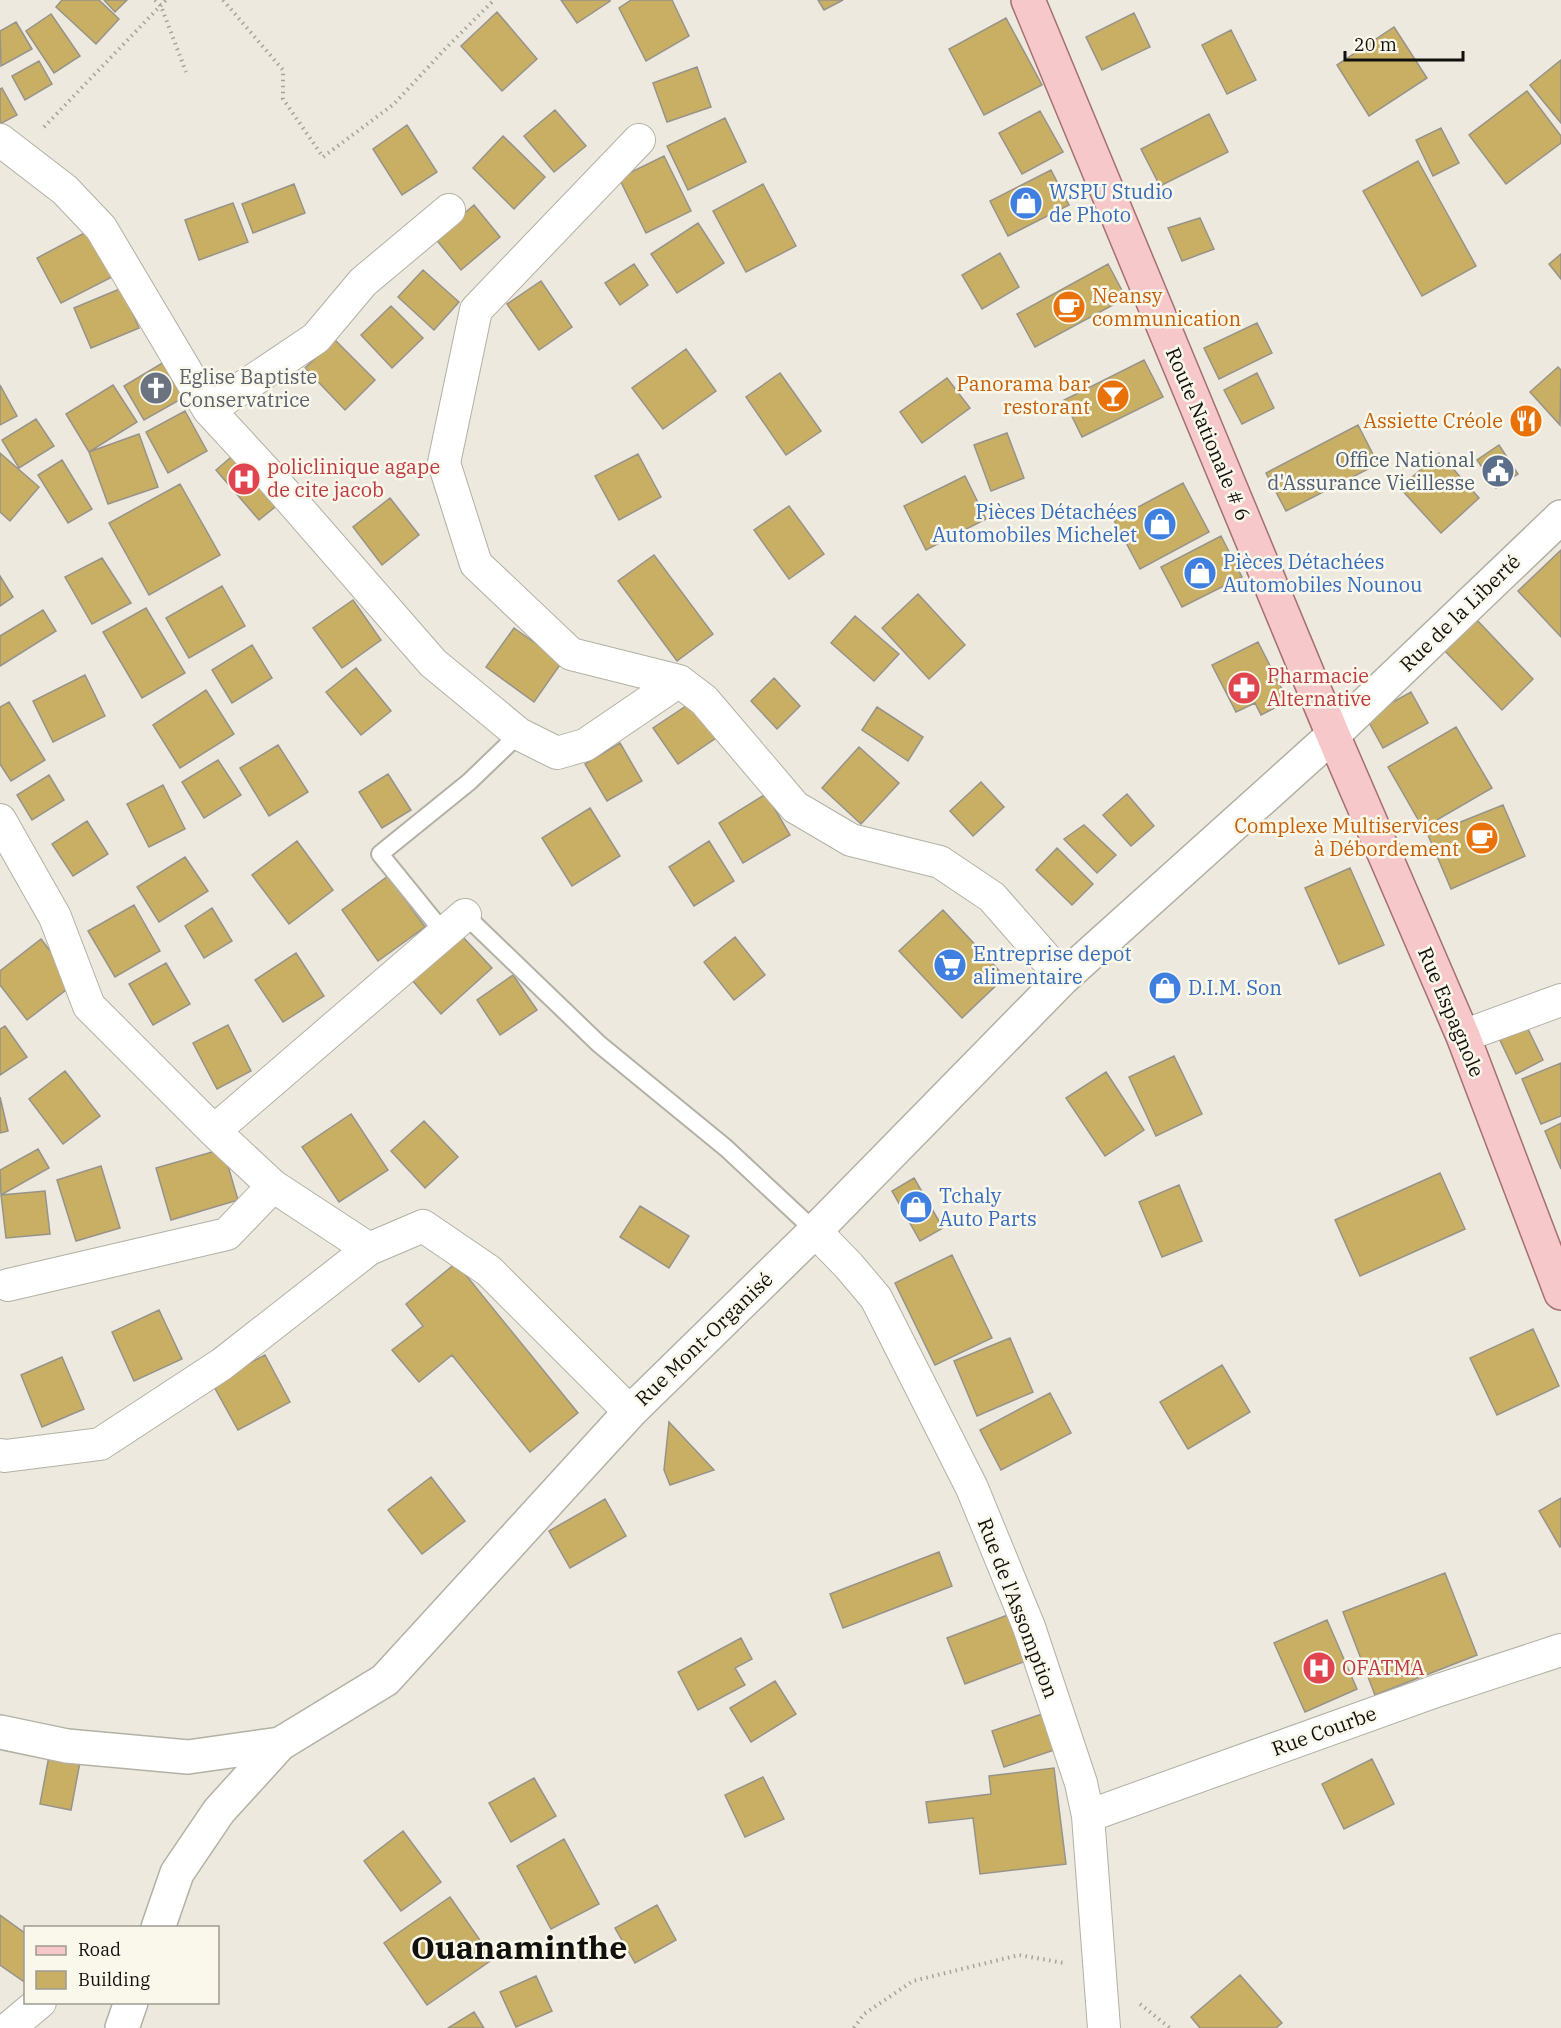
<svg xmlns="http://www.w3.org/2000/svg" width="1561" height="2028" font-family="'IBM Plex Serif',serif">
<style>
.building{fill:#c9af63;stroke:#979389;stroke-width:1.5}
.lines{fill:none;stroke-linecap:round;stroke-linejoin:round}
.service-casing{stroke:#b3b0a5;stroke-width:20}
.minor-casing{stroke:#b3b0a5;stroke-width:34}
.tertiary-casing{stroke:#b3b0a5;stroke-width:36}
.secondary-casing{stroke:#b3b0a5;stroke-width:36}
.primary-casing{stroke:#a47071;stroke-width:36}
.path{stroke:#a7a39b;stroke-width:4;stroke-dasharray:1.5 4.5;stroke-linecap:butt}
.service{stroke:#fff;stroke-width:16}
.minor{stroke:#fff;stroke-width:32}
.tertiary{stroke:#fff;stroke-width:33}
.secondary{stroke:#fff;stroke-width:33}
.primary{stroke:#f7c8ca;stroke-width:33}
.labels{text-anchor:middle;stroke-width:5;stroke-linejoin:round;paint-order:stroke}
.shop-label{font-size:20px;fill:#366cbe;stroke:#faf7eb;text-anchor:start}
.food-label{font-size:20px;fill:#c56008;stroke:#faf7eb;text-anchor:end}
.worship-label{font-size:20px;fill:#5b616d;stroke:#faf7eb;text-anchor:start}
.street-label{font-size:20px;fill:#12100d;stroke:#faf7eb}
.service-label{font-size:20px;fill:#4e5e75;stroke:#faf7eb;text-anchor:end}
.health-label{font-size:20px;fill:#be3a42;stroke:#faf7eb;text-anchor:start}
.town-label{font-size:32px;font-weight:bold;fill:#12100d;stroke:#faf7eb}
</style>
<rect width="100%" height="100%" fill="#ede9de"/>
<path class="building" d="M 62,0 L 99,0 L 119,19 L 96,44 L 56,7 Z
M 104,0 L 127,0 L 115,12 Z
M 561,0 L 610,0 L 610,1 L 577,23 Z
M 631,0 L 672,0 L 689,36 L 646,61 L 619,8 Z
M 818,0 L 843,0 L 824,10 Z
M 497,12 L 537,59 L 502,91 L 461,46 Z
M 1134,13 L 1150,47 L 1102,70 L 1086,37 Z
M 51,14 L 80,56 L 54,73 L 26,31 Z
M 1006,18 L 1042,85 L 984,115 L 949,49 Z
M 16,22 L 32,49 L 1,66 L 0,31 Z
M 1394,27 L 1427,78 L 1369,116 L 1337,65 Z
M 1231,30 L 1256,80 L 1227,94 L 1202,45 Z
M 1561,60 L 1561,123 L 1530,85 Z
M 39,61 L 52,84 L 25,100 L 12,76 Z
M 697,67 L 711,107 L 667,122 L 653,83 Z
M 2,88 L 17,115 L 0,124 L 0,89 Z
M 1527,91 L 1561,136 L 1561,143 L 1506,184 L 1469,135 Z
M 555,110 L 586,146 L 554,172 L 524,136 Z
M 1040,111 L 1063,152 L 1022,174 L 999,133 Z
M 1209,114 L 1228,152 L 1160,186 L 1141,149 Z
M 725,118 L 746,162 L 688,190 L 667,146 Z
M 407,125 L 437,172 L 402,195 L 373,149 Z
M 1441,128 L 1459,163 L 1433,176 L 1416,140 Z
M 503,136 L 545,177 L 514,209 L 473,168 Z
M 664,156 L 691,211 L 646,233 L 619,178 Z
M 1418,161 L 1476,266 L 1422,296 L 1363,191 Z
M 1051,170 L 1069,205 L 1008,236 L 990,201 Z
M 294,184 L 305,213 L 253,233 L 242,204 Z
M 763,184 L 796,246 L 746,272 L 713,211 Z
M 233,203 L 248,242 L 199,260 L 185,220 Z
M 474,205 L 500,237 L 461,270 L 435,238 Z
M 1200,218 L 1214,249 L 1182,261 L 1168,228 Z
M 698,223 L 724,263 L 677,293 L 651,254 Z
M 90,230 L 114,276 L 61,303 L 37,258 Z
M 1000,253 L 1019,287 L 982,309 L 962,275 Z
M 1561,254 L 1561,279 L 1549,264 Z
M 634,264 L 648,285 L 620,305 L 605,283 Z
M 1108,264 L 1126,298 L 1035,347 L 1017,314 Z
M 423,270 L 459,302 L 434,330 L 398,297 Z
M 541,281 L 572,327 L 539,350 L 507,304 Z
M 122,288 L 139,328 L 91,348 L 74,308 Z
M 391,306 L 423,338 L 392,368 L 361,335 Z
M 1257,323 L 1272,353 L 1219,379 L 1204,348 Z
M 335,340 L 375,380 L 345,410 L 305,368 Z
M 686,349 L 716,391 L 663,429 L 632,388 Z
M 169,359 L 190,394 L 144,420 L 124,386 Z
M 1144,360 L 1163,397 L 1082,437 L 1064,400 Z
M 1558,367 L 1561,370 L 1560,425 L 1530,392 Z
M 780,373 L 821,431 L 786,455 L 746,397 Z
M 1257,373 L 1274,408 L 1242,424 L 1224,390 Z
M 947,378 L 970,408 L 922,443 L 900,412 Z
M 0,385 L 17,416 L 0,425 Z
M 113,385 L 137,422 L 89,452 L 66,414 Z
M 185,411 L 207,451 L 168,473 L 146,432 Z
M 36,419 L 54,446 L 19,468 L 2,440 Z
M 1358,425 L 1378,464 L 1286,511 L 1266,473 Z
M 1007,433 L 1024,478 L 991,491 L 974,445 Z
M 139,434 L 158,487 L 108,504 L 89,452 Z
M 1499,445 L 1518,474 L 1496,488 L 1477,460 Z
M 237,452 L 280,503 L 259,520 L 216,470 Z
M 0,453 L 39,487 L 10,521 L 0,512 Z
M 1439,453 L 1479,498 L 1441,533 L 1400,488 Z
M 638,454 L 661,497 L 619,520 L 595,476 Z
M 62,460 L 92,509 L 68,523 L 38,475 Z
M 965,476 L 986,519 L 926,550 L 904,506 Z
M 1183,483 L 1209,532 L 1140,569 L 1114,520 Z
M 180,484 L 220,555 L 149,595 L 109,523 Z
M 390,498 L 419,535 L 382,565 L 353,527 Z
M 789,506 L 824,554 L 789,579 L 754,530 Z
M 1221,536 L 1242,577 L 1182,607 L 1161,567 Z
M 1561,550 L 1561,637 L 1518,591 Z
M 654,555 L 713,634 L 677,661 L 618,581 Z
M 102,558 L 131,603 L 92,624 L 65,577 Z
M 0,576 L 13,597 L 0,606 Z
M 222,586 L 245,626 L 189,658 L 166,618 Z
M 918,594 L 965,645 L 929,679 L 882,628 Z
M 353,600 L 381,640 L 342,668 L 313,628 Z
M 146,608 L 185,673 L 142,698 L 103,632 Z
M 43,610 L 56,631 L 0,666 L 0,636 Z
M 855,616 L 899,654 L 874,681 L 831,643 Z
M 1475,618 L 1533,679 L 1502,710 L 1443,649 Z
M 514,628 L 562,662 L 534,702 L 486,667 Z
M 1258,642 L 1288,701 L 1261,715 L 1255,703 L 1236,712 L 1212,665 Z
M 252,645 L 272,678 L 232,703 L 212,670 Z
M 356,668 L 391,711 L 361,735 L 326,692 Z
M 85,675 L 105,716 L 53,742 L 33,701 Z
M 774,678 L 800,706 L 777,729 L 751,701 Z
M 206,690 L 234,734 L 180,768 L 153,725 Z
M 1411,692 L 1428,723 L 1383,748 L 1366,717 Z
M 9,702 L 45,760 L 11,781 L 0,764 L 0,707 Z
M 692,702 L 716,738 L 678,764 L 653,728 Z
M 877,707 L 923,737 L 908,761 L 862,730 Z
M 1456,727 L 1492,788 L 1423,828 L 1388,767 Z
M 620,743 L 642,781 L 607,801 L 585,764 Z
M 278,745 L 308,792 L 269,816 L 240,768 Z
M 859,747 L 899,783 L 861,824 L 822,788 Z
M 218,760 L 241,795 L 204,818 L 182,782 Z
M 388,774 L 411,810 L 382,828 L 359,792 Z
M 49,775 L 64,800 L 32,820 L 17,795 Z
M 981,782 L 1004,807 L 973,836 L 950,811 Z
M 163,785 L 185,829 L 149,847 L 127,804 Z
M 766,794 L 790,835 L 743,863 L 719,823 Z
M 1127,794 L 1154,826 L 1131,846 L 1103,815 Z
M 1503,805 L 1525,856 L 1451,889 L 1428,835 Z
M 590,808 L 620,856 L 572,886 L 542,838 Z
M 87,821 L 108,854 L 73,876 L 52,844 Z
M 1084,825 L 1116,855 L 1097,873 L 1064,839 Z
M 297,841 L 333,890 L 289,924 L 252,875 Z
M 709,841 L 734,881 L 694,906 L 669,867 Z
M 1057,848 L 1093,884 L 1072,905 L 1036,870 Z
M 185,857 L 208,891 L 159,922 L 137,887 Z
M 1350,868 L 1384,945 L 1339,964 L 1305,888 Z
M 388,876 L 425,927 L 378,961 L 342,910 Z
M 134,905 L 160,951 L 115,977 L 88,931 Z
M 212,908 L 232,941 L 204,958 L 185,926 Z
M 943,910 L 1005,977 L 962,1018 L 899,951 Z
M 461,935 L 492,968 L 441,1014 L 412,980 Z
M 735,937 L 765,975 L 734,1000 L 704,962 Z
M 41,939 L 75,983 L 27,1020 L 0,985 L 0,971 Z
M 296,953 L 324,996 L 283,1022 L 255,980 Z
M 166,963 L 190,1004 L 153,1025 L 129,984 Z
M 513,975 L 537,1010 L 500,1035 L 477,1000 Z
M 1525,1023 L 1543,1060 L 1516,1074 L 1498,1036 Z
M 228,1025 L 251,1071 L 217,1089 L 193,1043 Z
M 5,1026 L 27,1057 L 0,1075 L 0,1029 Z
M 1174,1056 L 1202,1114 L 1156,1136 L 1129,1077 Z
M 1561,1063 L 1561,1116 L 1541,1124 L 1522,1079 Z
M 65,1071 L 100,1116 L 63,1144 L 29,1099 Z
M 1106,1072 L 1144,1130 L 1105,1156 L 1066,1098 Z
M 0,1097 L 8,1131 L 0,1133 Z
M 351,1114 L 388,1170 L 339,1202 L 302,1147 Z
M 424,1121 L 458,1157 L 425,1188 L 391,1151 Z
M 1561,1123 L 1561,1169 L 1545,1131 Z
M 38,1149 L 49,1168 L 1,1195 L 0,1170 Z
M 223,1149 L 238,1200 L 171,1220 L 156,1168 Z
M 101,1166 L 120,1228 L 76,1241 L 57,1180 Z
M 1440,1173 L 1465,1229 L 1360,1276 L 1335,1220 Z
M 914,1178 L 943,1228 L 920,1241 L 892,1191 Z
M 1179,1185 L 1202,1241 L 1162,1257 L 1139,1202 Z
M 45,1191 L 50,1234 L 6,1238 L 1,1195 Z
M 640,1206 L 689,1236 L 669,1268 L 620,1237 Z
M 952,1255 L 992,1338 L 935,1365 L 895,1283 Z
M 456,1263 L 578,1413 L 530,1452 L 452,1355 L 419,1382 L 392,1350 L 423,1326 L 406,1304 Z
M 159,1310 L 182,1359 L 134,1381 L 112,1332 Z
M 1533,1329 L 1559,1386 L 1497,1415 L 1470,1358 Z
M 1010,1338 L 1033,1392 L 977,1416 L 954,1361 Z
M 265,1355 L 290,1402 L 238,1430 L 212,1383 Z
M 62,1357 L 84,1409 L 42,1427 L 21,1375 Z
M 1222,1365 L 1250,1412 L 1188,1449 L 1160,1402 Z
M 1050,1393 L 1071,1433 L 1001,1470 L 980,1430 Z
M 669,1422 L 714,1470 L 670,1485 L 664,1470 Z
M 431,1477 L 465,1521 L 422,1554 L 388,1510 Z
M 1561,1498 L 1561,1546 L 1560,1547 L 1539,1511 Z
M 605,1499 L 626,1536 L 570,1568 L 549,1531 Z
M 939,1552 L 952,1586 L 843,1628 L 830,1594 Z
M 1445,1573 L 1477,1655 L 1375,1695 L 1343,1612 Z
M 1013,1613 L 1031,1659 L 965,1684 L 947,1638 Z
M 1327,1620 L 1357,1689 L 1305,1712 L 1274,1643 Z
M 741,1638 L 752,1659 L 735,1668 L 745,1685 L 698,1710 L 678,1672 Z
M 775,1681 L 796,1714 L 751,1742 L 730,1708 Z
M 1045,1713 L 1057,1749 L 1004,1767 L 992,1731 Z
M 49,1756 L 80,1762 L 71,1810 L 40,1804 Z
M 1372,1759 L 1394,1804 L 1344,1829 L 1322,1784 Z
M 1054,1768 L 1066,1864 L 980,1874 L 973,1818 L 929,1823 L 926,1802 L 991,1794 L 989,1776 Z
M 763,1777 L 784,1819 L 745,1837 L 725,1795 Z
M 534,1778 L 556,1816 L 511,1842 L 489,1803 Z
M 403,1831 L 441,1882 L 401,1911 L 364,1861 Z
M 564,1839 L 599,1904 L 551,1929 L 517,1866 Z
M 450,1897 L 493,1959 L 427,2005 L 384,1943 Z
M 657,1905 L 676,1940 L 635,1963 L 615,1928 Z
M 0,1915 L 26,1934 L 26,1983 L 0,1965 Z
M 1240,1975 L 1282,2023 L 1276,2028 L 1200,2028 L 1191,2017 Z
M 536,1976 L 552,2011 L 516,2027 L 500,1992 Z
M 474,2012 L 484,2028 L 448,2028 Z"/>
<g class="lines">
<g class="service-casing">
<path id="service" d="M 465,915 L 599,1044 L 726,1148 L 815,1231
M 444,933 L 380,854 L 469,782 L 519,734"/>
</g>
<g class="minor-casing">
<path id="minor" d="M 0,140 L 65,190 L 101,228 L 209,410 L 269,475 L 433,663 L 519,734 L 557,753 L 585,745 L 679,681 L 571,654 L 476,564 L 444,463 L 476,310 L 639,140
M 209,410 L 316,338 L 363,282 L 449,210
M 679,681 L 704,700 L 795,807 L 851,840 L 940,862 L 992,897 L 1063,978
M 0,820 L 55,917 L 89,1006 L 214,1131 L 273,1186 L 369,1249 L 423,1226 L 489,1271 L 630,1412
M 1463,1036 L 1561,1000
M 214,1131 L 465,915
M 815,1231 L 849,1266 L 876,1298 L 972,1488 L 1029,1627 L 1081,1783 L 1088,1816 L 1104,2028
M 8,1285 L 227,1234 L 273,1186
M 0,1455 L 5,1456 L 100,1444 L 222,1364 L 369,1249
M 1088,1816 L 1436,1691 L 1561,1650
M 9,2028 L 40,2002"/>
</g>
<g class="tertiary-casing">
<path id="tertiary" d="M 1333,735 L 1561,517
M 158,1928 L 177,1873 L 219,1811 L 280,1744
M 122,2028 L 131,2002"/>
</g>
<g class="secondary-casing">
<path id="secondary" d="M 0,1732 L 67,1746 L 188,1757 L 280,1744 L 385,1680 L 630,1412 L 815,1231 L 1063,978 L 1333,735"/>
</g>
<g class="primary-casing">
<path id="primary" d="M 1028,0 L 1333,735 L 1463,1036 L 1561,1293"/>
</g>
<path class="path" d="M 155,0 L 161,6 L 186,72
M 223,0 L 283,70 L 283,99 L 323,157 L 394,104 L 445,49 L 494,0
M 44,127 L 166,0
M 1140,2004 L 1170,2028
M 854,2028 L 864,2014 L 913,1981 L 1019,1955 L 1064,1963"/>
<use href="#service" class="service"/>
<use href="#minor" class="minor"/>
<use href="#tertiary" class="tertiary"/>
<use href="#secondary" class="secondary"/>
<use href="#primary" class="primary"/>
</g>
<defs>
<g id="shop-disc" transform="scale(1.725)"><circle r="9.5" fill="#3f7fe0" stroke="#faf7eb"/><path d="M-5-2.5h2.3a2.7 3.5 0 0 1 5.4 0H5L5.5 6h-11ZM-1.5-2.5h3a1.5 2.3 0 0 0-3 0Z" fill="#fff"/></g>
<g id="cafe-disc" transform="scale(1.725)"><circle r="9.5" fill="#e8710a" stroke="#faf7eb"/><path d="M-5.5-4.5H6V0H3Q3 3.5 0 3.5H-2.5Q-5.5 3.5-5.5 0ZM3-3.2v2h1.7v-2ZM-6 4.5H4V6H-6Z" fill="#fff"/></g>
<g id="church-disc" transform="scale(1.725)"><circle r="9.5" fill="#6b7280" stroke="#faf7eb"/><path d="M-1.2-6h2.4v3.5h3.3v2.4h-3.3V6h-2.4V-.1h-3.3v-2.4h3.3Z" fill="#fff"/></g>
<g id="bar-disc" transform="scale(1.725)"><circle r="9.5" fill="#e8710a" stroke="#faf7eb"/><path d="M-6-5H6L.8 .8V4.5H3.5V6h-7V4.5H-.8V.8Z" fill="#fff"/></g>
<g id="restaurant-disc" transform="scale(1.725)"><circle r="9.5" fill="#e8710a" stroke="#faf7eb"/><path d="M-5-6h1v4h1v-4h1v4h1v-4h1v5L-1.5 .5V6h-2V.5L-5-1ZM5-6V6H3V1.5H1.5Q1.5-4 5-6Z" fill="#fff"/></g>
<g id="civic-disc" transform="scale(1.725)"><circle r="9.5" fill="#5c6f8a" stroke="#faf7eb"/><path d="M-.6-6.5H3V-4.5H.6V-3L4-1V1h2V6H-6V1h2V-1L-.6-3ZM-1.2 2.5V6h2.4V2.5Z" fill="#fff"/></g>
<g id="hospital-disc" transform="scale(1.725)"><circle r="9.5" fill="#e0444e" stroke="#faf7eb"/><path d="M-5-5h3v3.5h4V-5h3V5h-3V1.5h-4V5h-3Z" fill="#fff"/></g>
<g id="pharmacy-disc" transform="scale(1.725)"><circle r="9.5" fill="#e0444e" stroke="#faf7eb"/><path d="M-2-6h4v4h4v4h-4v4h-4v-4h-4v-4h4Z" fill="#fff"/></g>
<g id="supermarket-disc" transform="scale(1.725)"><circle r="9.5" fill="#3f7fe0" stroke="#faf7eb"/><path d="M-6-5.5h2.5l.6 2H6L4.5 2H-2.5L-4.4-4H-6ZM-1.5 3.2a1.3 1.3 0 1 0 .1 0ZM3 3.2a1.3 1.3 0 1 0 .1 0Z" fill="#fff"/></g>
</defs>
<g fill-rule="evenodd">
<use href="#shop-disc" x="1026" y="203"/>
<use href="#cafe-disc" x="1069" y="307"/>
<use href="#church-disc" x="156" y="388"/>
<use href="#bar-disc" x="1113" y="396"/>
<use href="#restaurant-disc" x="1526" y="421"/>
<use href="#civic-disc" x="1498" y="471"/>
<use href="#hospital-disc" x="244" y="479"/>
<use href="#shop-disc" x="1160" y="524"/>
<use href="#shop-disc" x="1200" y="573"/>
<use href="#pharmacy-disc" x="1244" y="688"/>
<use href="#cafe-disc" x="1482" y="838"/>
<use href="#supermarket-disc" x="950" y="965"/>
<use href="#shop-disc" x="1165" y="988"/>
<use href="#shop-disc" x="916" y="1207"/>
<use href="#hospital-disc" x="1319" y="1668"/>
</g>
<g class="labels">
<g class="shop-label">
<text x="1049" y="199">WSPU Studio<tspan x="1049" dy="23">de Photo</tspan></text>
<text x="1137" y="519" text-anchor="end">Pièces Détachées<tspan x="1137" dy="23">Automobiles Michelet</tspan></text>
<text x="1223" y="569">Pièces Détachées<tspan x="1223" dy="23">Automobiles Nounou</tspan></text>
<text x="973" y="961">Entreprise depot<tspan x="973" dy="23">alimentaire</tspan></text>
<text x="1188" y="995">D.I.M. Son</text>
<text x="939" y="1203">Tchaly<tspan x="939" dy="23">Auto Parts</tspan></text>
</g>
<g class="food-label">
<text x="1092" y="303" text-anchor="start">Neansy<tspan x="1092" dy="23">communication</tspan></text>
<text x="1090" y="391">Panorama bar<tspan x="1090" dy="23">restorant</tspan></text>
<text x="1503" y="428">Assiette Créole</text>
<text x="1459" y="833">Complexe Multiservices<tspan x="1459" dy="23">à Débordement</tspan></text>
</g>
<g class="worship-label">
<text x="179" y="384">Eglise Baptiste<tspan x="179" dy="23">Conservatrice</tspan></text>
</g>
<g class="street-label">
<text transform="translate(1208 434) rotate(67)" y="7">Route Nationale # 6</text>
<text transform="translate(1460 613) rotate(-44)" y="7">Rue de la Liberté</text>
<text transform="translate(1451 1012) rotate(67)" y="7">Rue Espagnole</text>
<text transform="translate(704 1339) rotate(-44)" y="7">Rue Mont-Organisé</text>
<text transform="translate(1018 1608) rotate(69)" y="7">Rue de l'Assomption</text>
<text transform="translate(1324 1731) rotate(-20)" y="7">Rue Courbe</text>
</g>
<g class="service-label">
<text x="1475" y="467">Office National<tspan x="1475" dy="23">d'Assurance Vieillesse</tspan></text>
</g>
<g class="health-label">
<text x="267" y="474">policlinique agape<tspan x="267" dy="23">de cite jacob</tspan></text>
<text x="1267" y="683">Pharmacie<tspan x="1267" dy="23">Alternative</tspan></text>
<text x="1342" y="1675">OFATMA</text>
</g>
<g class="town-label">
<text x="519" y="1959">Ouanaminthe</text>
</g>
</g>
<rect x="24" y="1926" width="195" height="78" fill="#faf7eb" stroke="#9d9b92" stroke-width="1.5"/>
<rect x="36" y="1946" width="30" height="9" fill="#f7c8ca" stroke="#9d9b92" stroke-width="1.5"/>
<text x="78" y="1956" font-size="18" fill="#12100d">Road</text>
<rect x="36" y="1971" width="30" height="18" fill="#c9af63" stroke="#9d9b92" stroke-width="1.5"/>
<text x="78" y="1986" font-size="18" fill="#12100d">Building</text>
<path d="M1345 51v9h118v-9" fill="none" stroke="#12100d" stroke-width="3"/>
<text x="1354" y="51" font-size="18" fill="#12100d" stroke="#faf7eb" stroke-width="4.5" paint-order="stroke">20 m</text>
</svg>
